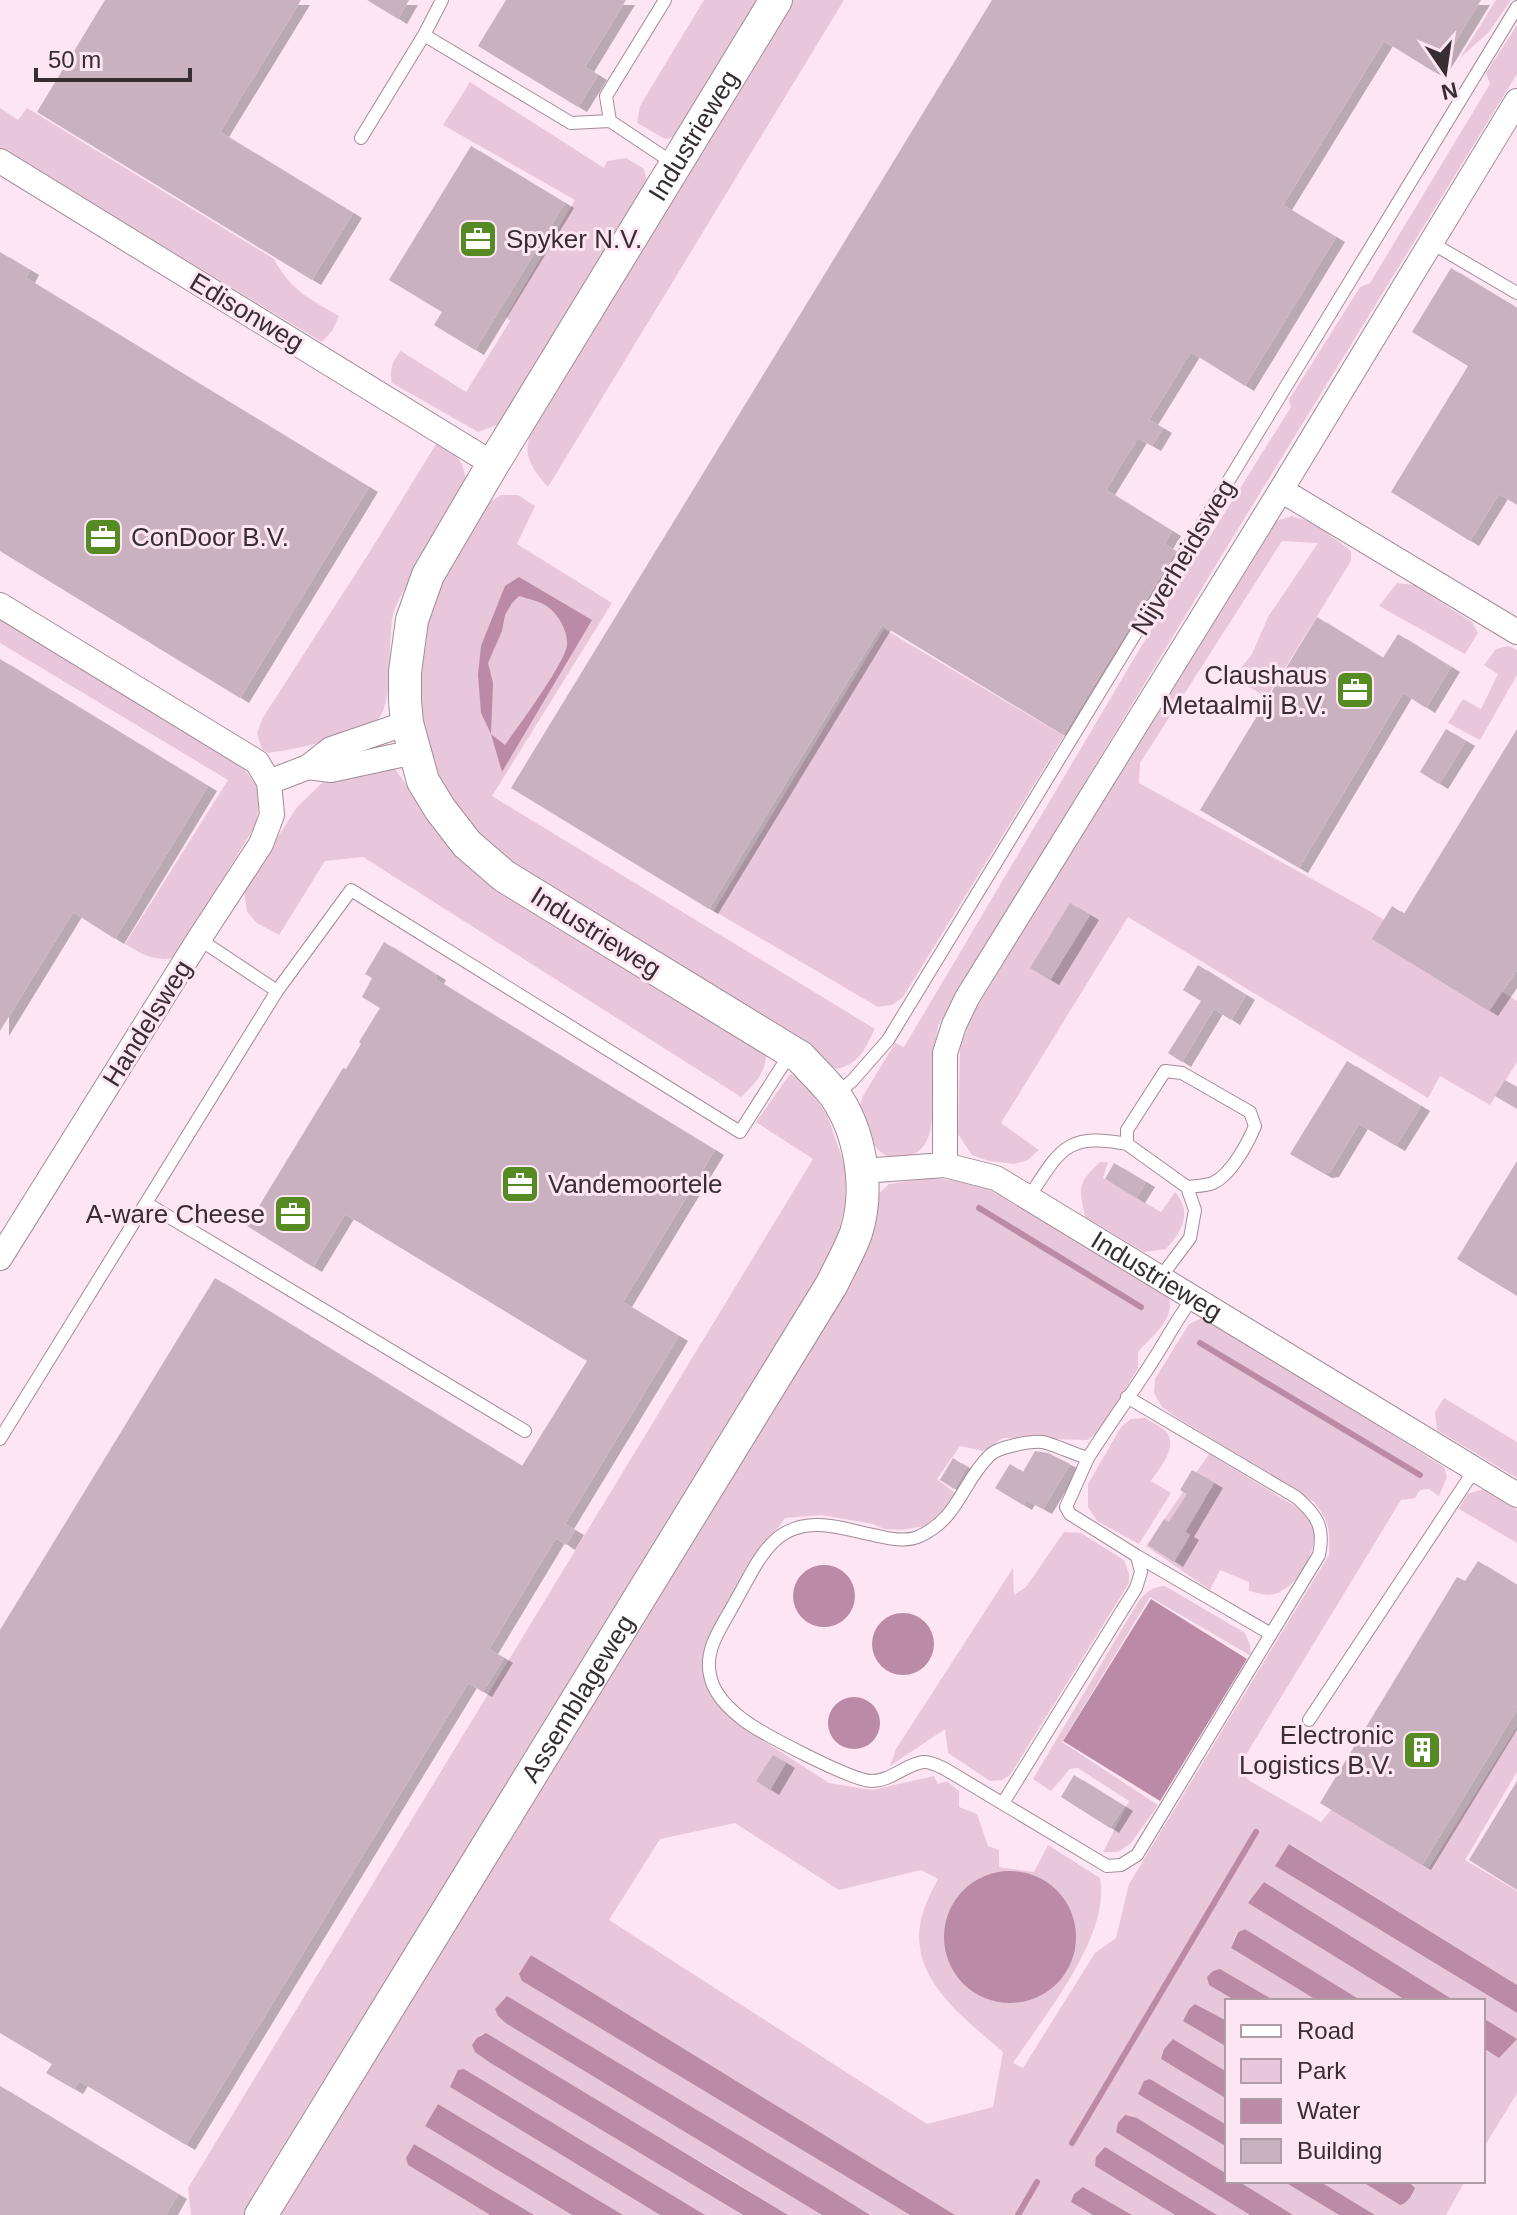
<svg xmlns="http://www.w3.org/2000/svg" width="1517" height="2215" font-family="Arial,sans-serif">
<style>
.green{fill:#e8c7da;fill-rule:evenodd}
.water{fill:#bb8aa7;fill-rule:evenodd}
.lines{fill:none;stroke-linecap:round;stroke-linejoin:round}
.stream{stroke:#bb8aa7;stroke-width:6}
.building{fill:#c9b1bf;filter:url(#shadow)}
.lane-casing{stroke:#a28b98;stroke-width:14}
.street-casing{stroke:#a28b98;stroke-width:26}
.secondary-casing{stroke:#a28b98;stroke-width:34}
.lane{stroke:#fff;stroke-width:12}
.street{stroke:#fff;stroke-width:24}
.secondary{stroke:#fff;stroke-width:32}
.labels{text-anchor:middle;stroke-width:6;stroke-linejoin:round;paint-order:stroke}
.street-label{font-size:26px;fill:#372e33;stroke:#fee5f3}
.poi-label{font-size:26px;fill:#372e33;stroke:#fee5f3;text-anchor:start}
</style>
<defs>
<filter id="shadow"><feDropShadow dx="9" dy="5" stdDeviation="0" flood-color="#0004"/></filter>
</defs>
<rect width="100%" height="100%" fill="#fee5f3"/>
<path class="green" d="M 704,0 L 763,0 L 677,136 L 665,139 L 637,123 L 640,106 Z
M 790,0 L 844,0 L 548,487 C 520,455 525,448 538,411 Z
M 1496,0 L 1511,0 L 1489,32 L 1460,58 Z
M 1517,25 L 1517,74 L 1222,555 L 938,1026 C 935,1045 933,1063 932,1082 C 931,1110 940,1154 900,1158 C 875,1161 866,1129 858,1111 L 863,1096 L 895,1043 L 904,1047 L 1196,554 L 1202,549 L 1291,407 L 1289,400 L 1360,287 L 1370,283 L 1490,84 L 1486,73 Z
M 470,82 L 604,168 L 607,161 L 626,158 L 644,169 L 648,186 L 502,423 L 478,432 L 392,383 C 389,371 392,361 401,351 L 466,392 L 510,321 L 506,317 L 575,200 L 443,125 Z
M 0,108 L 18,120 L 27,108 L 274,259 C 292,292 309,298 339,316 L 332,331 L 322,342 L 0,148 Z
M 438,441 C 456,454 462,457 466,480 C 446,515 423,550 406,587 C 401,596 395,606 393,615 C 387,642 394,700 379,718 C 364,736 292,750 268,753 L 262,749 L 257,734 L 262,719 L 369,553 Z
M 501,495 L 518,495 L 535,506 L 517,544 L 612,603 L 492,796 L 875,1029 C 864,1049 861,1063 837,1069 L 825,1063 L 524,876 L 457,814 L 436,772 L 419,707 L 419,651 L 431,599 L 485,505 Z
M 1292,516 L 1314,523 L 1351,551 L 1351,561 L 1267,697 L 1233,678 L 1252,654 L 1268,617 L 1318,543 L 1282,541 L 1140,763 L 1139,783 L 1366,909 L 1517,1001 L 1517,1062 L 1490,1105 L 1440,1076 L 1428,1098 L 1128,917 L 1001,1123 L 1039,1150 L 1028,1160 L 1014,1164 L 989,1161 L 972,1155 L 958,1134 L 960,1048 L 971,1017 L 1273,522 Z
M 1397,583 L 1414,585 L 1472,622 L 1478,633 L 1465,654 L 1379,606 Z
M 0,618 L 236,762 C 260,784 263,793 255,826 L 176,957 C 156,963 142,954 125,944 L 228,780 L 0,643 Z
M 884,629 L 1064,736 L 903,997 L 892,1005 L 878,1007 L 714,911 Z
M 1509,646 L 1517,650 L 1517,675 L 1480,740 L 1448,723 L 1463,699 L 1481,709 L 1498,674 L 1484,665 L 1496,649 Z
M 375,766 L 395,769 L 459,856 L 727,1026 L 766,1056 C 765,1074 754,1085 741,1097 L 363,857 L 325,861 L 279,935 L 257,923 L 247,912 L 244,890 L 297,807 L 325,780 Z
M 790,1074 L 803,1081 L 827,1115 L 846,1169 L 845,1207 L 836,1241 L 785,1335 L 245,2215 L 191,2215 L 188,2188 L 813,1159 L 756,1122 Z
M 1100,1162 L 1108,1162 L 1103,1178 L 1161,1212 L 1175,1192 C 1193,1213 1182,1231 1166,1249 L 1144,1252 L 1085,1217 C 1079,1187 1077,1184 1100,1162 Z
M 930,1178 L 963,1181 L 987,1188 L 1168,1297 C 1177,1318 1151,1337 1138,1352 L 1138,1368 L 1101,1429 L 1088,1440 L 1003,1438 L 983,1451 L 960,1446 L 937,1479 L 955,1493 L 939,1514 L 925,1526 L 901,1530 L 884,1529 L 873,1524 L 821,1515 L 785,1518 L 763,1548 L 707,1648 L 716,1702 L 750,1732 L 829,1783 L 872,1790 L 934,1776 L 938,1784 L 947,1781 L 959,1791 L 959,1807 L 977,1814 L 988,1846 L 999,1850 L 999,1867 L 1034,1872 L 1048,1845 L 1100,1878 C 1111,1936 1044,2016 1013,2063 L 1023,2068 L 1095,1953 L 1116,1938 L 1129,1884 L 1329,1555 C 1330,1530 1330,1522 1314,1502 L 1176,1417 L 1162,1407 L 1154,1393 L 1155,1379 L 1189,1324 L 1202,1318 L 1217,1324 L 1444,1467 L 1447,1477 L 1439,1496 L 1429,1489 L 1420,1490 L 1415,1498 L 1401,1500 L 1241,1763 L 1240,1771 L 1250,1781 L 1321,1822 L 1332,1809 L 1429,1868 L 1517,1727 L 1517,1772 L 1465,1860 L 1517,1891 L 1517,1985 L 1290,1844 L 1275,1866 L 1517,2013 L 1517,2093 L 1483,2149 L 1483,2048 L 1499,2058 L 1516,2039 L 1483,2018 L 1483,2001 L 1455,2001 L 1264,1882 L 1249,1903 L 1407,2001 L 1362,2001 L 1245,1929 L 1237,1932 L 1231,1948 L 1318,2001 L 1275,2001 L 1220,1969 L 1209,1985 L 1236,2001 L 1227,2001 L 1227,2021 L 1195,2004 L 1184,2021 L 1227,2047 L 1227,2072 L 1173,2039 L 1161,2059 L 1227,2099 L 1227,2125 L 1150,2079 L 1139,2094 L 1227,2147 L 1227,2174 L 1137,2118 L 1116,2131 L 1250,2215 L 1217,2215 L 1105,2147 L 1095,2166 L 1175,2215 L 1132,2215 L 1083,2187 L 1072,2202 L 1093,2215 L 955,2215 L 531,1955 L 522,1981 L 910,2215 L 870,2215 L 507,1996 L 495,2009 L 822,2215 L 788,2215 L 725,2176 L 482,2034 L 472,2045 L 492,2064 L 743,2215 L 705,2215 L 464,2069 L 450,2087 L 660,2215 L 623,2215 L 438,2104 L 425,2126 L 572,2215 L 534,2215 L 414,2144 L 408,2165 L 490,2215 L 275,2215 L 875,1197 L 889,1184 ZM 735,1823 L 839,1890 L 921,1870 L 938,1879 C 931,1892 924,1906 921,1920 C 908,1979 965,2018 1003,2052 L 993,2107 L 927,2124 L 609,1920 L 660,1839 Z
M 1444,1398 L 1517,1442 L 1517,1478 L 1437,1430 L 1435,1412 Z
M 1145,1418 C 1151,1422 1163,1427 1167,1433 C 1178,1448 1159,1469 1151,1481 L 1171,1493 L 1139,1544 L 1097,1521 L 1088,1507 L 1088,1484 L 1121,1427 L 1131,1419 Z
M 1209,1454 L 1306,1513 C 1310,1521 1314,1528 1314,1537 C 1314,1559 1293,1593 1269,1595 C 1263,1595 1255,1592 1249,1591 L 1249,1582 L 1220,1570 L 1210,1590 L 1146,1546 Z
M 1484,1489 L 1517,1510 L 1517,1543 L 1459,1509 L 1467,1494 Z
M 1064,1532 L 1081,1533 L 1124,1560 L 1129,1574 L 1129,1583 L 1010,1775 L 1002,1780 L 990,1781 L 948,1753 L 945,1729 L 890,1766 L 896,1749 L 1013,1568 L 1014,1595 L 1026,1587 Z
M 1165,1586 L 1245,1633 L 1250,1645 L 1251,1656 L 1150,1597 L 1062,1742 L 1158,1805 L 1131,1843 L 1118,1852 L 1103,1852 L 1129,1801 L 1078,1768 L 1070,1769 L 1051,1791 L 1033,1779 L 1138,1602 C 1146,1592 1152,1587 1165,1586 Z
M 1238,2181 L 1283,2181 L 1339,2215 L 1293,2215 Z
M 1319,2181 L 1361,2181 L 1400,2205 L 1412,2196 L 1414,2188 L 1409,2181 L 1465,2181 L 1446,2215 L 1375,2215 Z"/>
<path class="water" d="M 519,577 L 592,620 L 502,772 L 491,734 L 481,713 L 478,675 L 481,646 L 505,586 ZM 519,596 C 528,599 541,601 548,607 C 559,615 568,632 567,645 C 565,663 518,727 505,745 L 491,734 L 493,683 L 488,663 L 502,631 L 505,615 L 512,603 Z
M793 1596a31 31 0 1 1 62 0a31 31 0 1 1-62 0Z
M 1151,1599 L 1247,1659 L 1160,1801 L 1063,1741 Z
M872 1644a31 31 0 1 1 62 0a31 31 0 1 1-62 0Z
M828 1723a26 26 0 1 1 52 0a26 26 0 1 1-52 0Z
M 1289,1844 L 1517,1985 L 1517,2013 L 1275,1866 Z
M944 1937a66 66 0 1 1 132 0a66 66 0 1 1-132 0Z
M 1264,1882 L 1455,2001 L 1407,2001 L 1248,1903 Z
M 1245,1929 L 1362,2001 L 1318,2001 L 1231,1948 L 1238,1932 Z
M 531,1955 L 955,2215 L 910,2215 L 522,1981 L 519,1974 Z
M 1220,1969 L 1275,2001 L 1236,2001 L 1209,1985 L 1207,1977 L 1213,1971 Z
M 507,1996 L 825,2187 L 870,2215 L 822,2215 L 507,2024 L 498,2016 L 495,2009 Z
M 1195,2004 L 1227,2021 L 1227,2047 L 1183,2021 L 1189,2009 Z
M 1483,2018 L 1517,2039 L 1499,2058 L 1483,2048 Z
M 486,2033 L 788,2215 L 743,2215 L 492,2064 L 475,2052 L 472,2045 L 477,2038 Z
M 1173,2039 L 1227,2072 L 1227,2099 L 1161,2059 L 1164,2049 Z
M 464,2069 L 705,2215 L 660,2215 L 450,2087 L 458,2070 Z
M 1150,2079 L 1227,2125 L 1227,2147 L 1138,2094 L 1144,2081 Z
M 438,2104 L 623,2215 L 572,2215 L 425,2126 Z
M 1125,2115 L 1137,2118 L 1227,2174 L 1227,2181 L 1238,2181 L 1293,2215 L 1250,2215 L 1116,2132 L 1118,2123 Z
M 414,2144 L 534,2215 L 490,2215 L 408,2165 L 406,2158 Z
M 1105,2147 L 1217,2215 L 1175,2215 L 1095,2166 L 1096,2157 Z
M 1283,2181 L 1319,2181 L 1375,2215 L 1339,2215 Z
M 1361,2181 L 1408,2181 L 1415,2188 C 1412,2195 1408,2203 1400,2205 Z
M 1083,2187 L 1132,2215 L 1093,2215 L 1071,2202 L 1074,2194 Z"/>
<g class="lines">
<path class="stream" d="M 979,1208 L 1141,1307
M 1200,1343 L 1420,1475
M 1072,2143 L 1256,1832
M 1018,2215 L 1037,2182"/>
</g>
<path class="building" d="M 105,0 L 301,0 L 220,132 L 353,213 L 312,280 L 37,112 Z
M 367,0 L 409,0 L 398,19 Z
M 506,0 L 626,0 L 585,67 L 598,75 L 578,107 L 478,46 Z
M 992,0 L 1481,0 L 1436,73 L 1384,41 L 1283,205 L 1336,237 L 1245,386 L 1191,352 L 1149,420 L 1163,428 L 1152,446 L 1138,438 L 1106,490 L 1172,531 L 1164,544 L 1176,551 L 1063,735 L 882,625 L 709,909 L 511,788 Z
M 471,146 L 565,203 L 475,350 L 434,325 L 442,312 L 389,280 Z
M 0,252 L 30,270 L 26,278 L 369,487 L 240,698 L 0,551 Z
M 1451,268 L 1517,308 L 1517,505 L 1499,494 L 1470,541 L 1391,492 L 1468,366 L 1412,332 Z
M 1317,617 L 1383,658 L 1398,634 L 1451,667 L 1426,708 L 1403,693 L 1299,868 L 1200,810 Z
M 0,659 L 208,786 L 115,939 L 73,912 L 0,1031 Z
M 1446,729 L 1466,741 L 1439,784 L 1420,772 Z
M 1517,729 L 1517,970 L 1489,1011 L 1372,939 L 1392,906 L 1404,914 Z
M 1070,903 L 1090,915 L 1050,980 L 1030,968 Z
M 384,942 L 437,975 L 435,979 L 715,1150 L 623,1302 L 679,1336 L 565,1524 L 575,1530 L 566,1545 L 556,1538 L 489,1649 L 504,1658 L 483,1692 L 468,1683 L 186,2145 L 79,2081 L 74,2089 L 46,2073 L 52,2064 L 0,2033 L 0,1630 L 215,1278 L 522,1466 L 587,1361 L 345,1214 L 313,1267 L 247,1226 L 343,1068 L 346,1069 L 361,1044 L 359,1042 L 380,1008 L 362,997 L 372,978 L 365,974 Z
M 1198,965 L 1246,995 L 1231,1020 L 1214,1009 L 1182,1062 L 1168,1053 L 1201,1001 L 1183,990 Z
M 1347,1061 L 1421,1106 L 1396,1146 L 1359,1124 L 1330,1172 L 1323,1173 L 1290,1154 Z
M 1505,1080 L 1517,1087 L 1517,1109 L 1495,1096 Z
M 1517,1161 L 1517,1296 L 1457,1259 Z
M 1114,1163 L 1146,1182 L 1136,1198 L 1105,1179 Z
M 1035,1451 L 1048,1453 L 1070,1464 L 1043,1509 L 1026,1500 L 1023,1505 L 995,1488 L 1010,1464 L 1023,1472 Z
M 953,1458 L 967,1467 L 954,1489 L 940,1480 Z
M 1192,1470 L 1214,1483 L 1185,1532 L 1190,1535 L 1174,1562 L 1148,1545 L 1164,1519 L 1169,1522 L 1187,1494 L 1180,1490 Z
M 1478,1561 L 1517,1585 L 1517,1710 L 1422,1865 L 1320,1803 L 1457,1577 L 1465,1581 Z
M 773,1755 L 786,1763 L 770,1790 L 756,1781 Z
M 1074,1775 L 1124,1806 L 1110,1828 L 1061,1797 Z
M 1517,1781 L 1517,1890 L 1469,1860 Z
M 0,2086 L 178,2194 L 166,2215 L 0,2215 Z"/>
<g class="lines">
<g class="lane-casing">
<path id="lane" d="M 665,0 L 606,96 L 610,121 L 676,165
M 424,35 L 571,123 L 610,121
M 361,138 L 424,35 L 442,0
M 1430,242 L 1517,293
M 277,991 L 351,890 L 740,1132 L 791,1052
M 836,1094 L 852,1081 L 888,1040 L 1517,7
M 1029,1197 C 1060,1150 1066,1132 1127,1144
M 146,1203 L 525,1431
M 1160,1278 L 1190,1238 L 1195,1210 L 1187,1187 L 1127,1144 L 1127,1130 L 1165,1071 L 1182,1073 L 1250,1112 L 1255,1126 C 1248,1143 1231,1175 1213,1183 C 1206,1186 1195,1186 1187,1187
M 1127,1397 L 1296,1497 C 1317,1515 1325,1527 1319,1555 L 1137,1855 L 1121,1865 L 1107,1866 L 945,1769 C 939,1766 930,1761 923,1762 C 904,1765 891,1781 872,1781 C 852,1781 758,1732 741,1718 C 727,1707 713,1692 710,1675 C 704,1648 723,1625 735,1602 C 759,1561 772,1518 830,1526 C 846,1528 862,1533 878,1536 C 890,1539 908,1542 920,1536 C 959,1518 962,1482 990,1455 C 998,1447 1030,1441 1042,1442 C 1051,1443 1076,1455 1088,1458 C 1108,1426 1131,1395 1152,1362 C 1166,1341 1177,1318 1193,1298
M 0,1439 L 277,991 L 199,939
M 1137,1556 L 1271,1634
M 1309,1720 L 1475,1469
M 1003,1803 L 1136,1588 L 1141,1572 L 1137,1556 L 1070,1514 L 1066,1507 L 1088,1458"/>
</g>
<g class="street-casing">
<g id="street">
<path d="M 0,161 L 493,464"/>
<path d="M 1281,490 L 1517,632"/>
<path d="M 0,605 L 257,762 L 269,782 L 272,815 L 261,844 L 199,939 L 0,1258"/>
<path d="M 308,767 L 331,770 L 414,752"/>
<path d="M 269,782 L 308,767 L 331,749 L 407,723"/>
<path d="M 945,1165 L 945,1053 L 954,1025 L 967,998 L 1281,490 L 1517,101"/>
<path id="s1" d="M 862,1171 L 945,1165 L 996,1178 L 1517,1495"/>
</g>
</g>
<g class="secondary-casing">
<g id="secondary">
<path id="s2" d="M 261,2215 L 832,1284 C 840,1267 850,1250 856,1233 C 870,1189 861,1132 834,1094 C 824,1081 811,1069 800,1057 L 504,876 L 467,844 L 440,809 L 423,781 L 407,723 L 405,701 L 405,672 L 412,620 L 428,575 L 493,464 L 776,0"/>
</g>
</g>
<use href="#lane" class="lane"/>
<use href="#street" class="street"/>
<use href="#secondary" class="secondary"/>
</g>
<defs>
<g id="office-square" transform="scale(2)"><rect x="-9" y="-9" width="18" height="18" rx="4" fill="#568b24" stroke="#fee5f3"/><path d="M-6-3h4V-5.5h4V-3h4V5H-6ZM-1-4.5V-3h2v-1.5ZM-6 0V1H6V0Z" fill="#fff"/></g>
<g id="building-square" transform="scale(2)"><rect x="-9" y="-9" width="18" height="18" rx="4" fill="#568b24" stroke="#fee5f3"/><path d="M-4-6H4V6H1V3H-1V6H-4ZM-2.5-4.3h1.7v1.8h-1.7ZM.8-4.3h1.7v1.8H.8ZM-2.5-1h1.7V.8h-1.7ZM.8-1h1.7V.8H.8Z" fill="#fff"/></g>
</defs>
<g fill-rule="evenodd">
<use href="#office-square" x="478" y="239"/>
<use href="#office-square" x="103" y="537"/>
<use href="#office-square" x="1355" y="690"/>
<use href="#office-square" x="520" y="1184"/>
<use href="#office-square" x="293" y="1214"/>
<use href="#building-square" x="1422" y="1750"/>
</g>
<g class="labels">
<g class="street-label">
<text dy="9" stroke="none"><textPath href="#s2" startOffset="2542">Industrieweg</textPath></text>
<text transform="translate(247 312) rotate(31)" y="9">Edisonweg</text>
<text transform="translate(1183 557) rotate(-59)" y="9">Nijverheidsweg</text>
<text transform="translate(596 932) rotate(32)" y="9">Industrieweg</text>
<text transform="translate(147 1023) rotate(-58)" y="9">Handelsweg</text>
<text dy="9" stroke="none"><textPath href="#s1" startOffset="324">Industrieweg</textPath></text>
<text dy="9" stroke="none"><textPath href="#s2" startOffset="606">Assemblageweg</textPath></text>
</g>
<g class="poi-label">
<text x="506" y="248">Spyker N.V.</text>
<text x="131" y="546">ConDoor B.V.</text>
<text x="1327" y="684" text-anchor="end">Claushaus<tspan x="1327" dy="30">Metaalmij B.V.</tspan></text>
<text x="548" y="1193">Vandemoortele</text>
<text x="265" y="1223" text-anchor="end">A-ware Cheese</text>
<text x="1394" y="1744" text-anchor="end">Electronic<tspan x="1394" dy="30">Logistics B.V.</tspan></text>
</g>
</g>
<rect x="1225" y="1999" width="260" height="184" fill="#fee5f3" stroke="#ae9ca6" stroke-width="2"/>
<rect x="1241" y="2025" width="40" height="12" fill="#ffffff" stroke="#ae9ca6" stroke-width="2"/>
<text x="1297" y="2039" font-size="24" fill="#372e33">Road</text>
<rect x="1241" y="2059" width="40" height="24" fill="#e8c7da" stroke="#ae9ca6" stroke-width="2"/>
<text x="1297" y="2079" font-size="24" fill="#372e33">Park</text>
<rect x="1241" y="2099" width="40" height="24" fill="#bb8aa7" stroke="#ae9ca6" stroke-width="2"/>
<text x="1297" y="2119" font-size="24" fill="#372e33">Water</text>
<rect x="1241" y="2139" width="40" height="24" fill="#c9b1bf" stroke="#ae9ca6" stroke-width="2"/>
<text x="1297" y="2159" font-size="24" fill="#372e33">Building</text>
<g transform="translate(1445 72) rotate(167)" stroke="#fee5f3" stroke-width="6" paint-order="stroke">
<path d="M0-6L14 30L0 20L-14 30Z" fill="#372e33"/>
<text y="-12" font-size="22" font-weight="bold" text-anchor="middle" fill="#372e33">N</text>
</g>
<path d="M36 68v12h154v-12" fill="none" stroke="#372e33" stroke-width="4"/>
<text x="48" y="68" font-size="24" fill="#372e33" stroke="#fee5f3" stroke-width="6" paint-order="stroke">50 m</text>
</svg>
